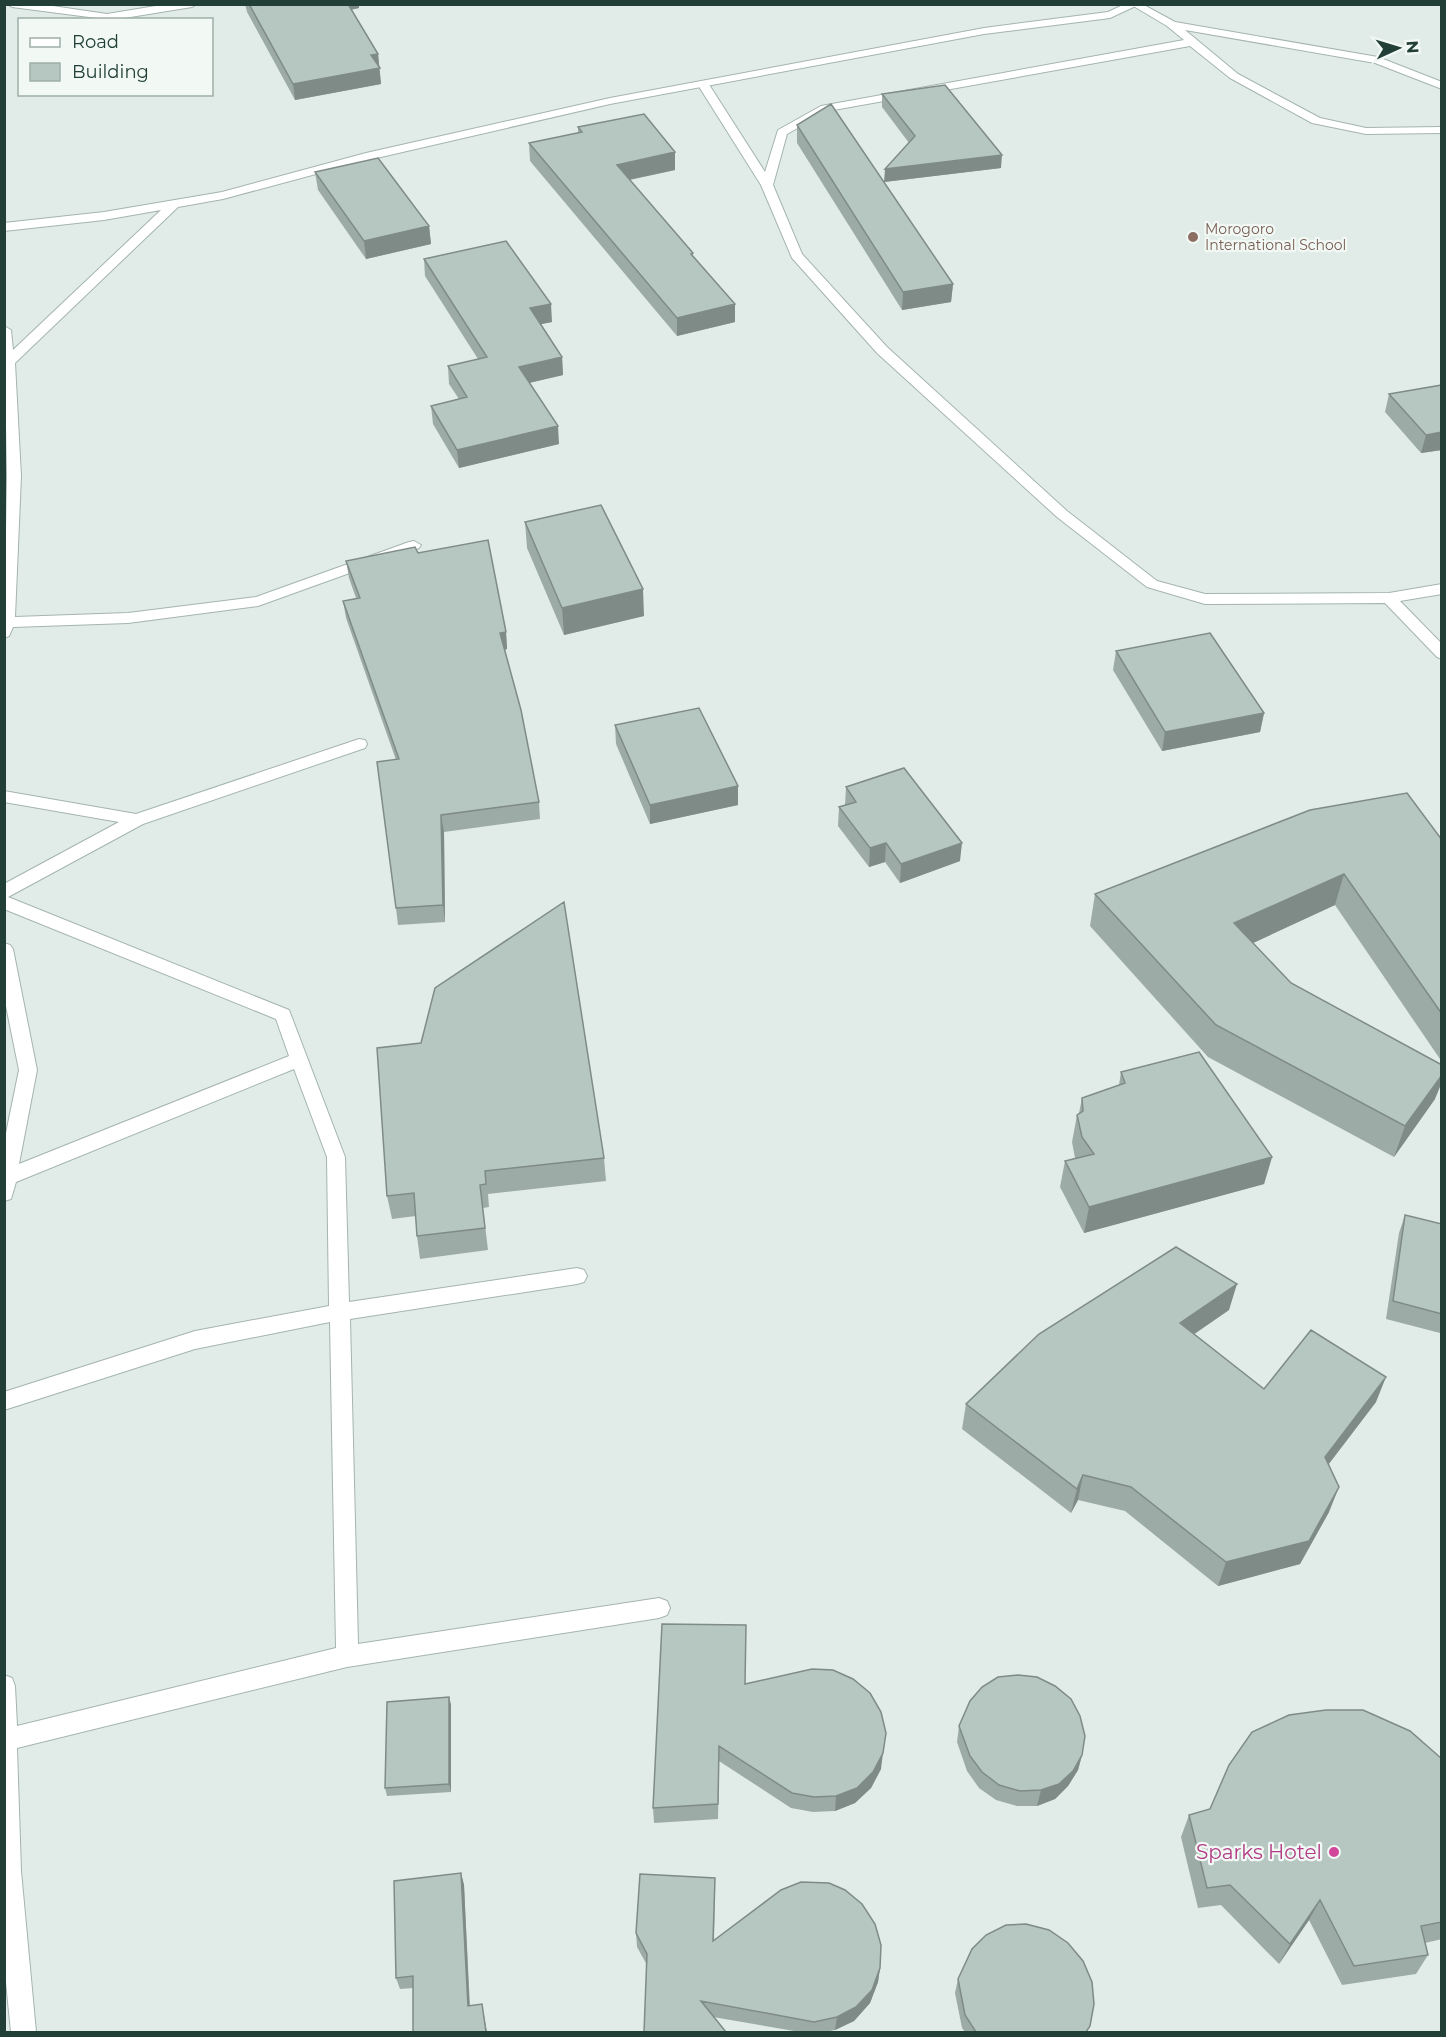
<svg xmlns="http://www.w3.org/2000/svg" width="1446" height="2037" font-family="Montserrat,sans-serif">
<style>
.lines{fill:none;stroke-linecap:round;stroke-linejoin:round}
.service-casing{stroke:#a4b4af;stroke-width:2}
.minor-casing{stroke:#a4b4af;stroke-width:2}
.service{fill:#fff;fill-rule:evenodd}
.minor{fill:#fff;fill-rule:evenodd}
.wall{fill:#9daba6}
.shaded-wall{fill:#7f8b87}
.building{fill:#b6c7c1;stroke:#7f8b87;stroke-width:1.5}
.education-dot{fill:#8d6e63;stroke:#f2f9f5;stroke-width:2}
.hotel-dot{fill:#d1479c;stroke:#f2f9f5;stroke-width:2}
.labels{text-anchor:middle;stroke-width:4.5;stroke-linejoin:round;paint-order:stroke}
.far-education-label{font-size:14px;fill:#785e54;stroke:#f2f9f5;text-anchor:start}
.near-hotel-label{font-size:20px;fill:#b23c85;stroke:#f2f9f5;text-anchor:end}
</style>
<rect width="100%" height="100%" fill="#e1ece8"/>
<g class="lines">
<g class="service-casing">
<path id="service" d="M 1130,4 L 1142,4 L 1175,22 L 1378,57 L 1442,82 L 1442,89 L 1375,63 L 1185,30 L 1238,74 L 1320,118 L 1366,128 L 1442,127 L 1442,133 L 1366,134 L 1312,123 L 1230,78 L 1190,46 L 828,111 L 787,134 L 773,185 L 802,254 L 887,347 L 1067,511 L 1157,581 L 1205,594 L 1389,593 L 1442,584 L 1442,594 L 1400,601 L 1442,644 L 1442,659 L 1437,657 L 1385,603 L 1205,604 L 1147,587 L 1057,517 L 877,353 L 792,258 L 761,185 L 698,85 L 704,82 L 708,83 L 765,172 L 778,130 L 821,106 L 1184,40 L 1167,26 Z"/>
</g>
<g class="minor-casing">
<path id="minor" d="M 7,4 L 39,4 L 107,14 L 168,4 L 197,4 L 192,7 L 112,20 L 12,7 Z
M 1125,4 L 1140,4 L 1110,18 L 984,34 L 610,104 L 368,160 L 223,199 L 178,207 L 15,363 L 21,476 L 15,617 L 128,613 L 256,597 L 409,542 L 414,541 L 421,545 L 419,548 L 258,606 L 128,623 L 13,627 L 9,636 L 4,638 L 7,476 L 4,326 L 11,330 L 13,350 L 161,210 L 104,220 L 4,231 L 4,223 L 104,212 L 222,192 L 366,153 L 610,98 L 984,28 L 1108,12 Z
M 359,739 L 365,740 L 367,744 L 365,748 L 143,824 L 8,897 L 289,1010 L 345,1157 L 349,1302 L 577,1268 L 584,1270 L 587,1276 L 584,1282 L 577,1284 L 350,1319 L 358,1644 L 659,1598 L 667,1601 L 670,1608 L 667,1615 L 659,1618 L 347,1667 L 17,1748 L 21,1871 L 36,2032 L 11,2032 L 4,1962 L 4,1675 L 12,1678 L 15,1686 L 17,1726 L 336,1648 L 330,1322 L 195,1349 L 4,1410 L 4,1392 L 195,1331 L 329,1306 L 327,1157 L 294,1069 L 16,1182 L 11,1199 L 4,1201 L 4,1143 L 19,1070 L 4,996 L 4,943 L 10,945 L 13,949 L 37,1070 L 19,1164 L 289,1056 L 276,1019 L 4,909 L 4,884 L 119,822 L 4,802 L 4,791 L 136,814 Z"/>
</g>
<use href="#service" class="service"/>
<use href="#minor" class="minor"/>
</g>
<path class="wall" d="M 245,4 L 359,4 L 359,8 L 351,10 L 378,54 L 381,84 L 295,100 L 247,12 Z
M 882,94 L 1001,168 L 884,182 L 909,143 L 882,107 Z
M 797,125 L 953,284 L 951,302 L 902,310 L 797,143 Z
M 578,127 L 675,170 L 630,180 L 693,253 L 693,256 L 735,304 L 735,322 L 677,336 L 530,161 L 529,143 L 578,133 Z
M 315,172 L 429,226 L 431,244 L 366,259 L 318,190 Z
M 424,259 L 552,322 L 541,324 L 562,357 L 563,375 L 529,383 L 559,444 L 459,468 L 433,424 L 431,406 L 459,399 L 449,384 L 448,366 L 478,359 L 425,276 Z
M 1442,385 L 1442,450 L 1421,453 L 1385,412 L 1389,394 Z
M 525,522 L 644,616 L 564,635 L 527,548 Z
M 418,553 L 506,632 L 507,649 L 505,650 L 539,802 L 540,819 L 444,832 L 445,922 L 398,925 L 396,908 L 396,760 L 346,618 L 343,601 L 356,598 L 349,578 L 346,561 Z
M 1116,651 L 1264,713 L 1260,732 L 1162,751 L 1113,670 Z
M 615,725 L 738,805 L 650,824 L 616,744 Z
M 846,787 L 960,861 L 900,883 L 885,862 L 869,867 L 838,826 L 839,807 L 845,805 Z
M 1442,840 L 1442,1062 L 1335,905 L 1253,943 L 1291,983 L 1435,1099 L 1394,1157 L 1208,1057 L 1090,926 L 1095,894 Z
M 377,1048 L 604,1158 L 606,1181 L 488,1194 L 489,1207 L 483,1208 L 488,1250 L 420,1259 L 417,1236 L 416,1216 L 392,1219 L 387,1196 Z
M 1121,1072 L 1272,1157 L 1264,1184 L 1084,1233 L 1060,1187 L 1065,1161 L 1075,1158 L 1072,1142 L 1077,1115 L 1079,1113 L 1082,1098 L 1119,1085 Z
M 1405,1215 L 1442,1224 L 1442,1329 L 1440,1333 L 1386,1319 L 1399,1233 Z
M 1229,1310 L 1194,1334 L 1264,1389 L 1376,1402 L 1328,1465 L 1329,1512 L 1300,1564 L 1218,1586 L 1125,1511 L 1078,1500 L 1071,1513 L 962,1429 L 966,1404 Z
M 745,1684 L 881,1769 L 871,1788 L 855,1803 L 835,1811 L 813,1812 L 791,1808 L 719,1761 L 718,1819 L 654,1823 L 653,1808 Z
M 449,1697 L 451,1705 L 451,1792 L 387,1796 L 385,1788 Z
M 959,1726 L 1082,1755 L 1078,1770 L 1068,1786 L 1055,1799 L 1037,1806 L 1017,1806 L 996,1800 L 979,1788 L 967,1771 L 957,1742 Z
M 1442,1759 L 1442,1939 L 1425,1943 L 1428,1955 L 1416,1974 L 1342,1985 L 1309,1920 L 1279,1964 L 1221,1905 L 1198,1908 L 1181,1837 L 1189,1815 Z
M 461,1873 L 464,1885 L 470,2006 L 484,2016 L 413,1988 L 400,1989 L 396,1978 Z
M 715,1892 L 714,1941 L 880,1968 L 878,1982 L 870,2003 L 854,2021 L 835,2030 L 825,2032 L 800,2032 L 713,2017 L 647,1965 L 637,1947 L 636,1933 Z
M 958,1979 L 1087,2032 L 965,2032 L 962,2028 L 955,1993 Z"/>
<path class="shaded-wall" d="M 344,4 L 359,4 L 359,8 L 344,11 Z
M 378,54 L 381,84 L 295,100 L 293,84 L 371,55 Z
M 675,152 L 675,170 L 618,182 L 617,165 Z
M 1002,155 L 1001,168 L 884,182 L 885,169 Z
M 429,226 L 431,244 L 366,259 L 364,241 Z
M 953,284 L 951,302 L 902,310 L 903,292 Z
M 551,304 L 552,322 L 532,326 L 530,308 Z
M 735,304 L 735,322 L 677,336 L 677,318 Z
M 562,357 L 563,375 L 520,385 L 519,367 Z
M 558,426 L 559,444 L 459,468 L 457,450 Z
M 1442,432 L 1442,450 L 1421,453 L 1426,435 Z
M 643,589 L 644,616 L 564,635 L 562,608 Z
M 506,632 L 507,649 L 502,650 L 500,633 Z
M 1264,713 L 1260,732 L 1162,751 L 1165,732 Z
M 738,786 L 738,805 L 650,824 L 650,805 Z
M 441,815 L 444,832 L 445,922 L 443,905 Z
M 886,843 L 885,862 L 869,867 L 870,848 Z
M 962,843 L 960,861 L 900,883 L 901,864 Z
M 1344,874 L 1335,905 L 1227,955 L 1234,923 Z
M 1442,1075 L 1442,1082 L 1435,1099 L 1394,1157 L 1405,1126 Z
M 1272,1157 L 1264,1184 L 1084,1233 L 1089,1207 Z
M 1237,1284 L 1229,1310 L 1174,1348 L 1180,1323 Z
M 1386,1377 L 1376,1402 L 1315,1482 L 1325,1457 Z
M 1083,1475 L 1078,1500 L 1071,1513 L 1077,1489 Z
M 1339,1487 L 1329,1512 L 1300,1564 L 1218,1586 L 1226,1562 Z
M 449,1697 L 451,1705 L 451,1792 L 449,1784 Z
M 883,1753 L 881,1769 L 871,1788 L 855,1803 L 835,1811 L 836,1796 Z
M 1082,1755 L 1078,1770 L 1068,1786 L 1055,1799 L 1037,1806 L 1041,1790 Z
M 461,1873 L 464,1885 L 470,2017 L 468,2006 Z
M 1320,1900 L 1309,1920 L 1279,1964 L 1290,1944 Z
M 880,1968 L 878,1982 L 870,2003 L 854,2021 L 835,2030 L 837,2017 Z
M 482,2004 L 484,2016 L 487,2032 L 486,2032 Z"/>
<path class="building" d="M 249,4 L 348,4 L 378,54 L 371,55 L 380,68 L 293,84 Z
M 945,85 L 1002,155 L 885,169 L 915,136 L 882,94 Z
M 831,104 L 953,284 L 903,292 L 797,125 Z
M 644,114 L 675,152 L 617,165 L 693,253 L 691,254 L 735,304 L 677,318 L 529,143 L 582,132 L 578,127 Z
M 378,158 L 429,226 L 364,241 L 315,172 Z
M 506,241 L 551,304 L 530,308 L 562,357 L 519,367 L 558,426 L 457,450 L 431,406 L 467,397 L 448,366 L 487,357 L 424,259 Z
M 1442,385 L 1442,432 L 1426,435 L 1389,394 Z
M 601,505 L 643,589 L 562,608 L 525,522 Z
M 488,540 L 506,632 L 500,633 L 521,710 L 539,802 L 441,815 L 443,905 L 396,908 L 377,762 L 399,759 L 343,601 L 360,598 L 346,561 L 415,547 L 418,553 Z
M 1210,633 L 1264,713 L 1165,732 L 1116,651 Z
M 699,708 L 738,786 L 650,805 L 615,725 Z
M 904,768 L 962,843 L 901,864 L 886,843 L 870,848 L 839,807 L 856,802 L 846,787 Z
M 1407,793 L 1442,840 L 1442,1014 L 1344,874 L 1234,923 L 1291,983 L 1442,1065 L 1442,1075 L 1405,1126 L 1216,1025 L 1095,894 L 1310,810 Z
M 564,902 L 604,1158 L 485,1171 L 486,1184 L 480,1185 L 485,1228 L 417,1236 L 414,1193 L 387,1196 L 377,1048 L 421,1043 L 435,988 Z
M 1199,1052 L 1272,1157 L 1089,1207 L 1065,1161 L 1094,1154 L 1082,1137 L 1077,1115 L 1083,1111 L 1082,1098 L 1125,1083 L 1121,1072 Z
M 1405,1215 L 1442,1224 L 1442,1314 L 1393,1301 Z
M 1176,1247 L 1237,1284 L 1180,1323 L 1264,1389 L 1311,1330 L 1386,1377 L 1325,1457 L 1339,1487 L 1309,1541 L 1226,1562 L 1131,1487 L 1083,1475 L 1077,1489 L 966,1404 L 1039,1334 Z
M 662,1624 L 746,1625 L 745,1684 L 812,1669 L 833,1670 L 853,1679 L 870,1693 L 881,1712 L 886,1733 L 883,1753 L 873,1772 L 857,1788 L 836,1796 L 814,1797 L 792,1793 L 719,1746 L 718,1804 L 653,1808 Z
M 1018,1675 L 1037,1677 L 1055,1686 L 1071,1699 L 1080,1716 L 1085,1736 L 1082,1755 L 1073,1771 L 1059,1784 L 1041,1790 L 1020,1791 L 999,1785 L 982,1772 L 970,1756 L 959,1726 L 970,1701 L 982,1687 L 998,1677 Z
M 449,1697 L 449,1784 L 385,1788 L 387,1702 Z
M 1326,1710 L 1363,1710 L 1410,1731 L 1442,1759 L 1442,1922 L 1421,1926 L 1428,1955 L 1354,1966 L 1320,1900 L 1290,1944 L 1230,1885 L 1207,1888 L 1189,1815 L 1210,1809 L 1229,1765 L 1252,1732 L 1289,1715 Z
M 461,1873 L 468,2006 L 482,2004 L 486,2032 L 413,2032 L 413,1976 L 396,1978 L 394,1881 Z
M 640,1874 L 715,1878 L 713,1941 L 781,1890 L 801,1882 L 829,1883 L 845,1890 L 862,1904 L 875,1924 L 881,1945 L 880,1968 L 872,1990 L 856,2007 L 837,2017 L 814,2022 L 701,2001 L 726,2032 L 644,2032 L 647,1954 L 636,1933 Z
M 1026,1924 L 1049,1930 L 1068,1943 L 1083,1961 L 1092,1982 L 1094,2004 L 1090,2026 L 1086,2032 L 976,2032 L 965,2015 L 958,1979 L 972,1949 L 986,1935 L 1006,1925 Z"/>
<circle class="education-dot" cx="1193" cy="237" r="6"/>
<circle class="hotel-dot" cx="1334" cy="1852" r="6"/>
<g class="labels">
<g class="far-education-label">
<text x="1205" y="234">Morogoro<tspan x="1205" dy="16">International School</tspan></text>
</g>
<g class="near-hotel-label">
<text x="1322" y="1859">Sparks Hotel</text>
</g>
</g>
<rect width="1446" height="2037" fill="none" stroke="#213e37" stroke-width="12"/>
<rect x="18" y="18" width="195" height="78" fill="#f2f9f5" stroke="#9eaea9" stroke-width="1.5"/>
<rect x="30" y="38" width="30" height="9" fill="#ffffff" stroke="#9eaea9" stroke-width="1.5"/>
<text x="72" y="48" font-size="18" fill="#213e37">Road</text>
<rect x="30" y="63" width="30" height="18" fill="#b6c7c1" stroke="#9eaea9" stroke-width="1.5"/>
<text x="72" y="78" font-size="18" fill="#213e37">Building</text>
<g transform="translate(1398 48) rotate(86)" stroke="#f2f9f5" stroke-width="4.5" paint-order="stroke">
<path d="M0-4.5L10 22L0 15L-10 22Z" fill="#213e37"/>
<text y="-9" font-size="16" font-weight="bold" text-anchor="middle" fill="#213e37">N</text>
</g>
</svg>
